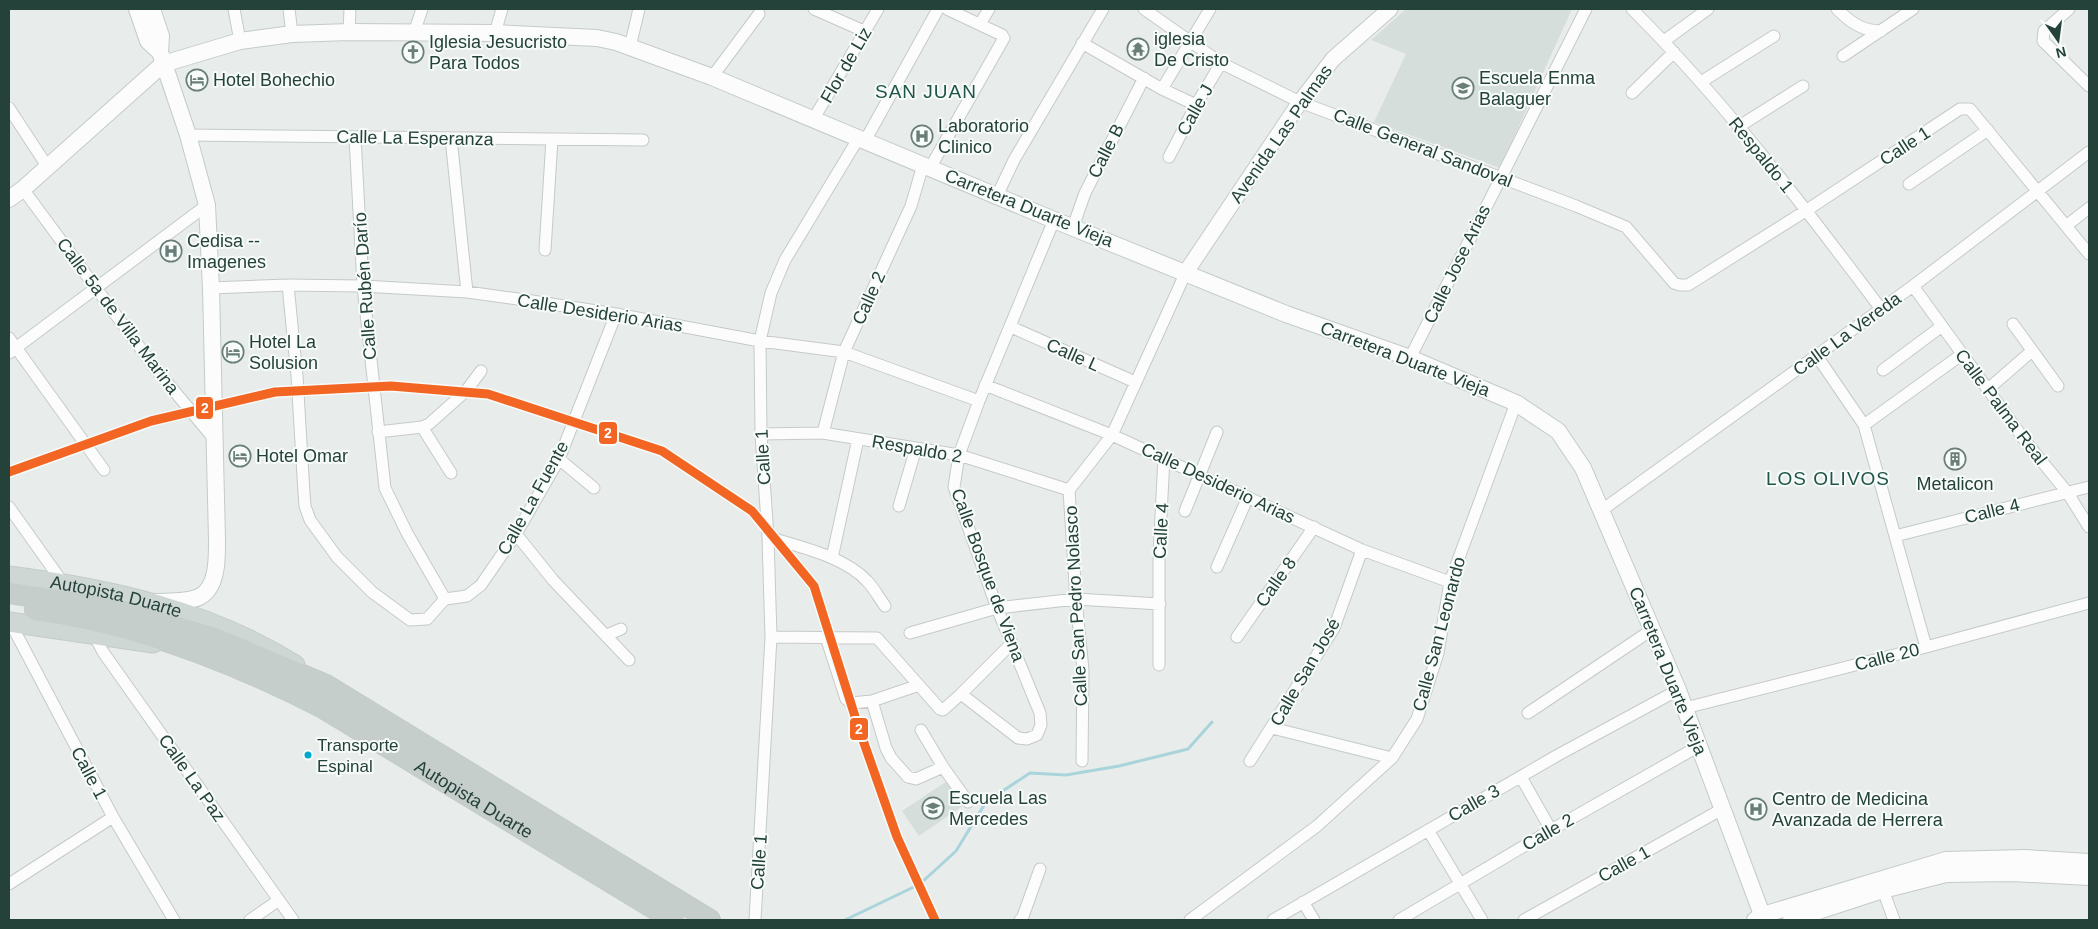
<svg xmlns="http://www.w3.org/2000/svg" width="2098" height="929" font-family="Arial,sans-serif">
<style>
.built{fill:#d6dedb}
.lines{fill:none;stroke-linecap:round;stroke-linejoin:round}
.stream{stroke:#a9d4db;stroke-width:3}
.minor-casing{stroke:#c5cac8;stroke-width:13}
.tertiary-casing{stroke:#c5cac8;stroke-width:17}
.secondary-casing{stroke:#c3cbc8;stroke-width:18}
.primary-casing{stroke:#c3ccc9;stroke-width:21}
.trunk-casing{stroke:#c3ccc9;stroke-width:22}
.minor{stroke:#fcfcfc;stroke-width:11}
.tertiary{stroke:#fcfcfc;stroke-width:15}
.secondary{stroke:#fcfcfc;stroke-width:16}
.primary{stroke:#cfd7d5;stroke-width:19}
.trunk{stroke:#c6cecc;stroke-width:20}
.metro-1-casing{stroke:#f7fbf9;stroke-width:12}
.metro-1{stroke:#f26522;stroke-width:9}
.bus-dot{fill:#00a9ce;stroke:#f7fbf9;stroke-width:2}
.labels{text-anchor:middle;stroke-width:4;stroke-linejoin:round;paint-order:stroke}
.bus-label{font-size:17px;fill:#24423a;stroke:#f7fbf9;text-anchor:start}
.poi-label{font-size:18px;fill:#24423a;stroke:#f7fbf9;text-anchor:start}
.street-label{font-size:18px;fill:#24423a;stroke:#f7fbf9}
.neighbourhood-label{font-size:19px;letter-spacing:1px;fill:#1f5548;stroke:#f7fbf9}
.line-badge{stroke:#f7fbf9;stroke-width:2}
.badge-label{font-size:14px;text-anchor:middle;font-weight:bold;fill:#fff}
</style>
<rect width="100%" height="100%" fill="#e8edeb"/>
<path class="built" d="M 1406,9 L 1572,9 L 1500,168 L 1374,122 L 1406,54 L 1371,40 Z
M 947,781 L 964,805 L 919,836 L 902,811 Z"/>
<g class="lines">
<path class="stream" d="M 845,920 L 920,884 L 956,851 L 986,802 L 1030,773 L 1066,775 L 1119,766 L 1188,749 L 1212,722"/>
<g class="minor-casing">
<path id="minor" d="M 234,9 L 240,41
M 289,9 L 292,34
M 814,9 L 866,32
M 1144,9 L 1221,63 L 1300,102 L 1576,206 L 1626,227 L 1674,283 L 1680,285 L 1688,285 L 1807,210 L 1960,109 L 1970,109 L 2089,254
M 1632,9 C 1724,101 1803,205 1881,309
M 1837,9 C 1850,22 1862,31 1881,31
M 2069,9 L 2044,31 L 2043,41 L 2089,86
M 980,24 L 989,9
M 349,32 L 350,9
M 414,33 L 422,9
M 495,33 L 502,9
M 1664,41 L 1708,9
M 1082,43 L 1162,89 L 1196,105
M 630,47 L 639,9
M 1843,56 L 1913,9
M 712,77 L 759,14
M 1701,82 L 1774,36
M 1162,89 L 1210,9
M 1632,93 L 1674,52
M 9,108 L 47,166
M 813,120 L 878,9
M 1738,127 L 1803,86
M 188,135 L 643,140
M 355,137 L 363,286 L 385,488 L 407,533 L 445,599
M 451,138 L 467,292
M 865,141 L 938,9
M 1169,157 L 1196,105 L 1221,63
M 930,168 L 1004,38 L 1002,35 L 947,9
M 1909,184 L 1988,130
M 23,189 L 155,368 L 215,440
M 997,196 L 1014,160 L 1103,9
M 2066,226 L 2089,208
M 1073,227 L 1085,193 L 1144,78
M 545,250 L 552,139
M 288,285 L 297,376 L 304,493 L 305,506 L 310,520 L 337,557 L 372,592 L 410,620 L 427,619 L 445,599
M 1913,286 L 2026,442 L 2067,492 L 2089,527
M 211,288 L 288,285 L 363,286 L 467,292 L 532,301 L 616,314 L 760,341 L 844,352 L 979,401
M 2013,324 L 2058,386
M 1011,327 L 1135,382
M 9,338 L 104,470
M 9,353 L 207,205
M 1817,356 L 1864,425 L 1926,647
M 1410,358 L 1586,9
M 1883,370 L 1942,326
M 985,385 L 1112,435 L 1362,550 L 1450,582
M 1987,390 L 2032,351
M 1864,425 L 1961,355
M 422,427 L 451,473
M 378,432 L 422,427 L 429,424 L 466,391 L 481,371
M 823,433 L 844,352 L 911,206 L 923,165
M 761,434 L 823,433 L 959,455 L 1069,490
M 559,459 L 594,488
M 899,506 L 916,448
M 9,507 L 63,583
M 1602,510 L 1913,286 L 2089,152
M 1185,511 L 1217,432
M 516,534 L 553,580 L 629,660
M 1895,536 L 2089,487
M 768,537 C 799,547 844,556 867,581 C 874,588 879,598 885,606
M 832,558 L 858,439
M 1217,567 L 1248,497
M 445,599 L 467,596 L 481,585 L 516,534 L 559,459 L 616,314
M 10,622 L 113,817 L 174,920
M 910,633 L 997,608 L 1076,599 L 1160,604
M 94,635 L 103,652 L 293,920
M 607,635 L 621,629
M 771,637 L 877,638 L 940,709 L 943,710 L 961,694 L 1018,738 L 1027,739 L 1037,735 L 1041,725 L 1040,713 L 997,608 L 954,487 L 959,455 L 979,401 L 1054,220
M 826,637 L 846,699 L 851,703 L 872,701 L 919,685
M 1237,637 L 1314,527
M 1159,665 L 1159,554 L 1164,458
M 961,694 L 1011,644
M 872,701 L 886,748 L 891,758 L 908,777 L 916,779 L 943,767 L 968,802
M 1685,708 L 1926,647 L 2089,603
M 1528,713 L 1653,629
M 1272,728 L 1392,758
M 921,730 L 943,767
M 1082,761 L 1083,670 L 1076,599 L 1069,490 L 1112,435 L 1186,272
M 1250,761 L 1334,628 L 1362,550
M 1521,777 L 1551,830
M 1428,830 L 1482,920
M 9,884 L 113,817
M 1883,890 L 1894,920
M 1303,902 L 1314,920
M 250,920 L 279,900
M 755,920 L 771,637 L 768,537 L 761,434 L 760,341 L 771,293 L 785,260 L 858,139
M 1020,920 L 1022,919 L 1040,869
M 1190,920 L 1317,826 L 1392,758 L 1417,719 L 1438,653 L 1450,582 L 1516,403
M 1273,920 L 1558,755 L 1678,690
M 1399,920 L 1551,830 L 1699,746
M 1524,920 L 1724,808"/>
</g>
<g class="tertiary-casing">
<path id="tertiary" d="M 1186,272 L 1300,102 L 1333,59 L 1390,9"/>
</g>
<g class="secondary-casing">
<path id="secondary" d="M 137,9 L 148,41 L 160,52
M 9,199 L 23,189 L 163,64 L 240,41 L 292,34 L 349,32 L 495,33 L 597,38 L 616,42 L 712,77 L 1054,220 L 1286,314 L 1410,358 L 1516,403 L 1558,431 L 1583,468 L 1678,690 L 1764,920
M 152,602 C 166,601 186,603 199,597 C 218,588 217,558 217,540 L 211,288 L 207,205 L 188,135 L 160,52 L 161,36 L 152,9
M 1755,920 L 1763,915 L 1946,860 L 2025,858 L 2089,862
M 1791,920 L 1883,890 L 1946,874 L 2012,873 L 2089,877"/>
</g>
<g class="primary-casing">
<g id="primary">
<path id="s1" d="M 9,576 C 110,589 207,610 295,665"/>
<path d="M 9,622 L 153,643"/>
</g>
</g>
<g class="trunk-casing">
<g id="trunk">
<path d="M 9,593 L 113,608 L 215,638 L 326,685 L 710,920"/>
<path id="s2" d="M 35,610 C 137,624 232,661 323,708 L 673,920"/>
</g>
</g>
<use href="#minor" class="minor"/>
<use href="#tertiary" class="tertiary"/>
<use href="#secondary" class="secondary"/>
<use href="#primary" class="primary"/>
<use href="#trunk" class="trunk"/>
<g class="metro-1-casing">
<path id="metro-1" d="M 9,472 L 151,421 L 275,392 L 391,386 L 488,394 L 662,451 L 752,511 L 814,586 L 858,726 L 897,837 L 935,920"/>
</g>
<use href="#metro-1" class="metro-1"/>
</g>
<defs>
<g id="temple-ring" transform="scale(1.125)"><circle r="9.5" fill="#f7fbf9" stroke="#697e78" stroke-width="1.5"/><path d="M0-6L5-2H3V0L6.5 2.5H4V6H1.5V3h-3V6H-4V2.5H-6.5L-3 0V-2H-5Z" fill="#697e78"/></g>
<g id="church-ring" transform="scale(1.125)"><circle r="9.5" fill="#f7fbf9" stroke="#697e78" stroke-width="1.5"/><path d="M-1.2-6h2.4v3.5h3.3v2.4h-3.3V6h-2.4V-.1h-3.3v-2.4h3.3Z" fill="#697e78"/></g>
<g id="hotel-ring" transform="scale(1.125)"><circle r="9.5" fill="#f7fbf9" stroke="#697e78" stroke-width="1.5"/><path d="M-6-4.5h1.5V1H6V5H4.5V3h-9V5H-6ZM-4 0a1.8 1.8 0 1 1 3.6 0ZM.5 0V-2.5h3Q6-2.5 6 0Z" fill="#697e78"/></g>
<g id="school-ring" transform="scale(1.125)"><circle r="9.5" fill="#f7fbf9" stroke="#697e78" stroke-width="1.5"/><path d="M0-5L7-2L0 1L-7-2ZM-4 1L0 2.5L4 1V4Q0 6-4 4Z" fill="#697e78"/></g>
<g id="hospital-ring" transform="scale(1.125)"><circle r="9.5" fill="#f7fbf9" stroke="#697e78" stroke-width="1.5"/><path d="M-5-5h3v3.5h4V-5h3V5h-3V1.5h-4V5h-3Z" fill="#697e78"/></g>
<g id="building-ring" transform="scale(1.125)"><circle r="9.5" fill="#f7fbf9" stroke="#697e78" stroke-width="1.5"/><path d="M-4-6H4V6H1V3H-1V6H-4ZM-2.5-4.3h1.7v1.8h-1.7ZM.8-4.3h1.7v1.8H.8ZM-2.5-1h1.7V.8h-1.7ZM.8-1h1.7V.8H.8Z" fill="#697e78"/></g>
</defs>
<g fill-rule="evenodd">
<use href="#temple-ring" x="1138" y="49"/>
<use href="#church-ring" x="413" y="52"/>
<use href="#hotel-ring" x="197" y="80"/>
<use href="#school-ring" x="1463" y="88"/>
<use href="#hospital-ring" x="922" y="136"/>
<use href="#hospital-ring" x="171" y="251"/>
<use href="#hotel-ring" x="233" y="352"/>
<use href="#hotel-ring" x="240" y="456"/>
<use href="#building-ring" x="1955" y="459"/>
<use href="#school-ring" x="933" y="808"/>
<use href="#hospital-ring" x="1756" y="809"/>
</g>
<circle class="bus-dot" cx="308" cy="755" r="4.5"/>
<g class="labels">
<g class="bus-label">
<text x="317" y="751">Transporte<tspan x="317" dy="21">Espinal</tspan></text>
</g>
<g class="poi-label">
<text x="1154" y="45">iglesia<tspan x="1154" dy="21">De Cristo</tspan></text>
<text x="429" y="48">Iglesia Jesucristo<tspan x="429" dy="21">Para Todos</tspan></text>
<text x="1479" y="84">Escuela Enma<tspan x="1479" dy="21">Balaguer</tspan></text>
<text x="213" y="86">Hotel Bohechio</text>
<text x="938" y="132">Laboratorio<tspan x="938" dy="21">Clinico</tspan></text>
<text x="187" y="247">Cedisa --<tspan x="187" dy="21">Imagenes</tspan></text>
<text x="249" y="348">Hotel La<tspan x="249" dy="21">Solusion</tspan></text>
<text x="256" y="462">Hotel Omar</text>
<text x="1955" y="490" text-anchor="middle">Metalicon</text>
<text x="949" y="804">Escuela Las<tspan x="949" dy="21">Mercedes</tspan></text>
<text x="1772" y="805">Centro de Medicina<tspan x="1772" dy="21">Avanzada de Herrera</tspan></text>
</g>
<g class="street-label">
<text transform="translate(846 65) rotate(-60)" y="6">Flor de Liz</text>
<text transform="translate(1195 110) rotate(-61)" y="6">Calle J</text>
<text transform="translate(1281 134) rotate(-55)" y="6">Avenida Las Palmas</text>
<text transform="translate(415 138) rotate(1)" y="6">Calle La Esperanza</text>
<text transform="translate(1905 146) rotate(-33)" y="6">Calle 1</text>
<text transform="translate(1423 148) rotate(21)" y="6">Calle General Sandoval</text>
<text transform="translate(1106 151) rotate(-63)" y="6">Calle B</text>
<text transform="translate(1761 155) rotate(51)" y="6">Respaldo 1</text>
<text transform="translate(1029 208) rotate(22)" y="6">Carretera Duarte Vieja</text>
<text transform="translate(1457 264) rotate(-64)" y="6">Calle Jose Arias</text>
<text transform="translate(365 286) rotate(-94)" y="6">Calle Rubén Darío</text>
<text transform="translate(869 298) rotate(-66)" y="6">Calle 2</text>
<text transform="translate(600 313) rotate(9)" y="6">Calle Desiderio Arias</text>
<text transform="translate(118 316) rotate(53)" y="6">Calle 5a de Villa Marina</text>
<text transform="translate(1847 334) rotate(-36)" y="6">Calle La Vereda</text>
<text transform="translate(1073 355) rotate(24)" y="6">Calle L</text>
<text transform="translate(1405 359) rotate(21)" y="6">Carretera Duarte Vieja</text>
<text transform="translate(2001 407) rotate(53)" y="6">Calle Palma Real</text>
<text transform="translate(917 449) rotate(10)" y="6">Respaldo 2</text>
<text transform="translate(763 457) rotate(-93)" y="6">Calle 1</text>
<text transform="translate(1218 483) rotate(25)" y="6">Calle Desiderio Arias</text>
<text transform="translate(533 498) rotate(-61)" y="6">Calle La Fuente</text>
<text transform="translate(1992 511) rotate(-14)" y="6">Calle 4</text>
<text transform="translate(1161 531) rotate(-87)" y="6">Calle 4</text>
<text transform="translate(988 575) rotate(70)" y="6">Calle Bosque de Viena</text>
<text transform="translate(1276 582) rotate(-55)" y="6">Calle 8</text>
<text dy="6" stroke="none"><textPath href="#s1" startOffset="109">Autopista Duarte</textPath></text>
<text transform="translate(1076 606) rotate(-93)" y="6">Calle San Pedro Nolasco</text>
<text transform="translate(1439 634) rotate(-75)" y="6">Calle San Leonardo</text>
<text transform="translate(1887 657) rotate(-14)" y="6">Calle 20</text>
<text transform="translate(1668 671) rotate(68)" y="6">Carretera Duarte Vieja</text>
<text transform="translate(1305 672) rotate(-60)" y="6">Calle San José</text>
<text transform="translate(89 773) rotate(62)" y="6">Calle 1</text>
<text transform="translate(192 778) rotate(55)" y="6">Calle La Paz</text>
<text dy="6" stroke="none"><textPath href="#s2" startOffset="482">Autopista Duarte</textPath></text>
<text transform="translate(1474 803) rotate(-30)" y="6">Calle 3</text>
<text transform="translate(1548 832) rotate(-30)" y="6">Calle 2</text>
<text transform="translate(759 862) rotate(-86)" y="6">Calle 1</text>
<text transform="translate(1624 864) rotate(-29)" y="6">Calle 1</text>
</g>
<g class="neighbourhood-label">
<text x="926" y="98">SAN JUAN</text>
<text x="1828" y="485">LOS OLIVOS</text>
</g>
</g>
<g class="line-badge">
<rect x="195" y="396" width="19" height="24" rx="5" fill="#f26522"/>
<rect x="598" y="421" width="20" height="24" rx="5" fill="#f26522"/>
<rect x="849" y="717" width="20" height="24" rx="5" fill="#f26522"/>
</g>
<g class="badge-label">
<text x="205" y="413">2</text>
<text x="608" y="438">2</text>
<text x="859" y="734">2</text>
</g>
<rect width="2098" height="929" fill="none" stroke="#24423a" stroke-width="20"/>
<g transform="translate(2058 40) rotate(166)" stroke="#f7fbf9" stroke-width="4" paint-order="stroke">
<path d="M0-4L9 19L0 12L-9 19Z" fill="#24423a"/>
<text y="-8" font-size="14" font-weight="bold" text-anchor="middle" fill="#24423a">N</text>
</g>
</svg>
